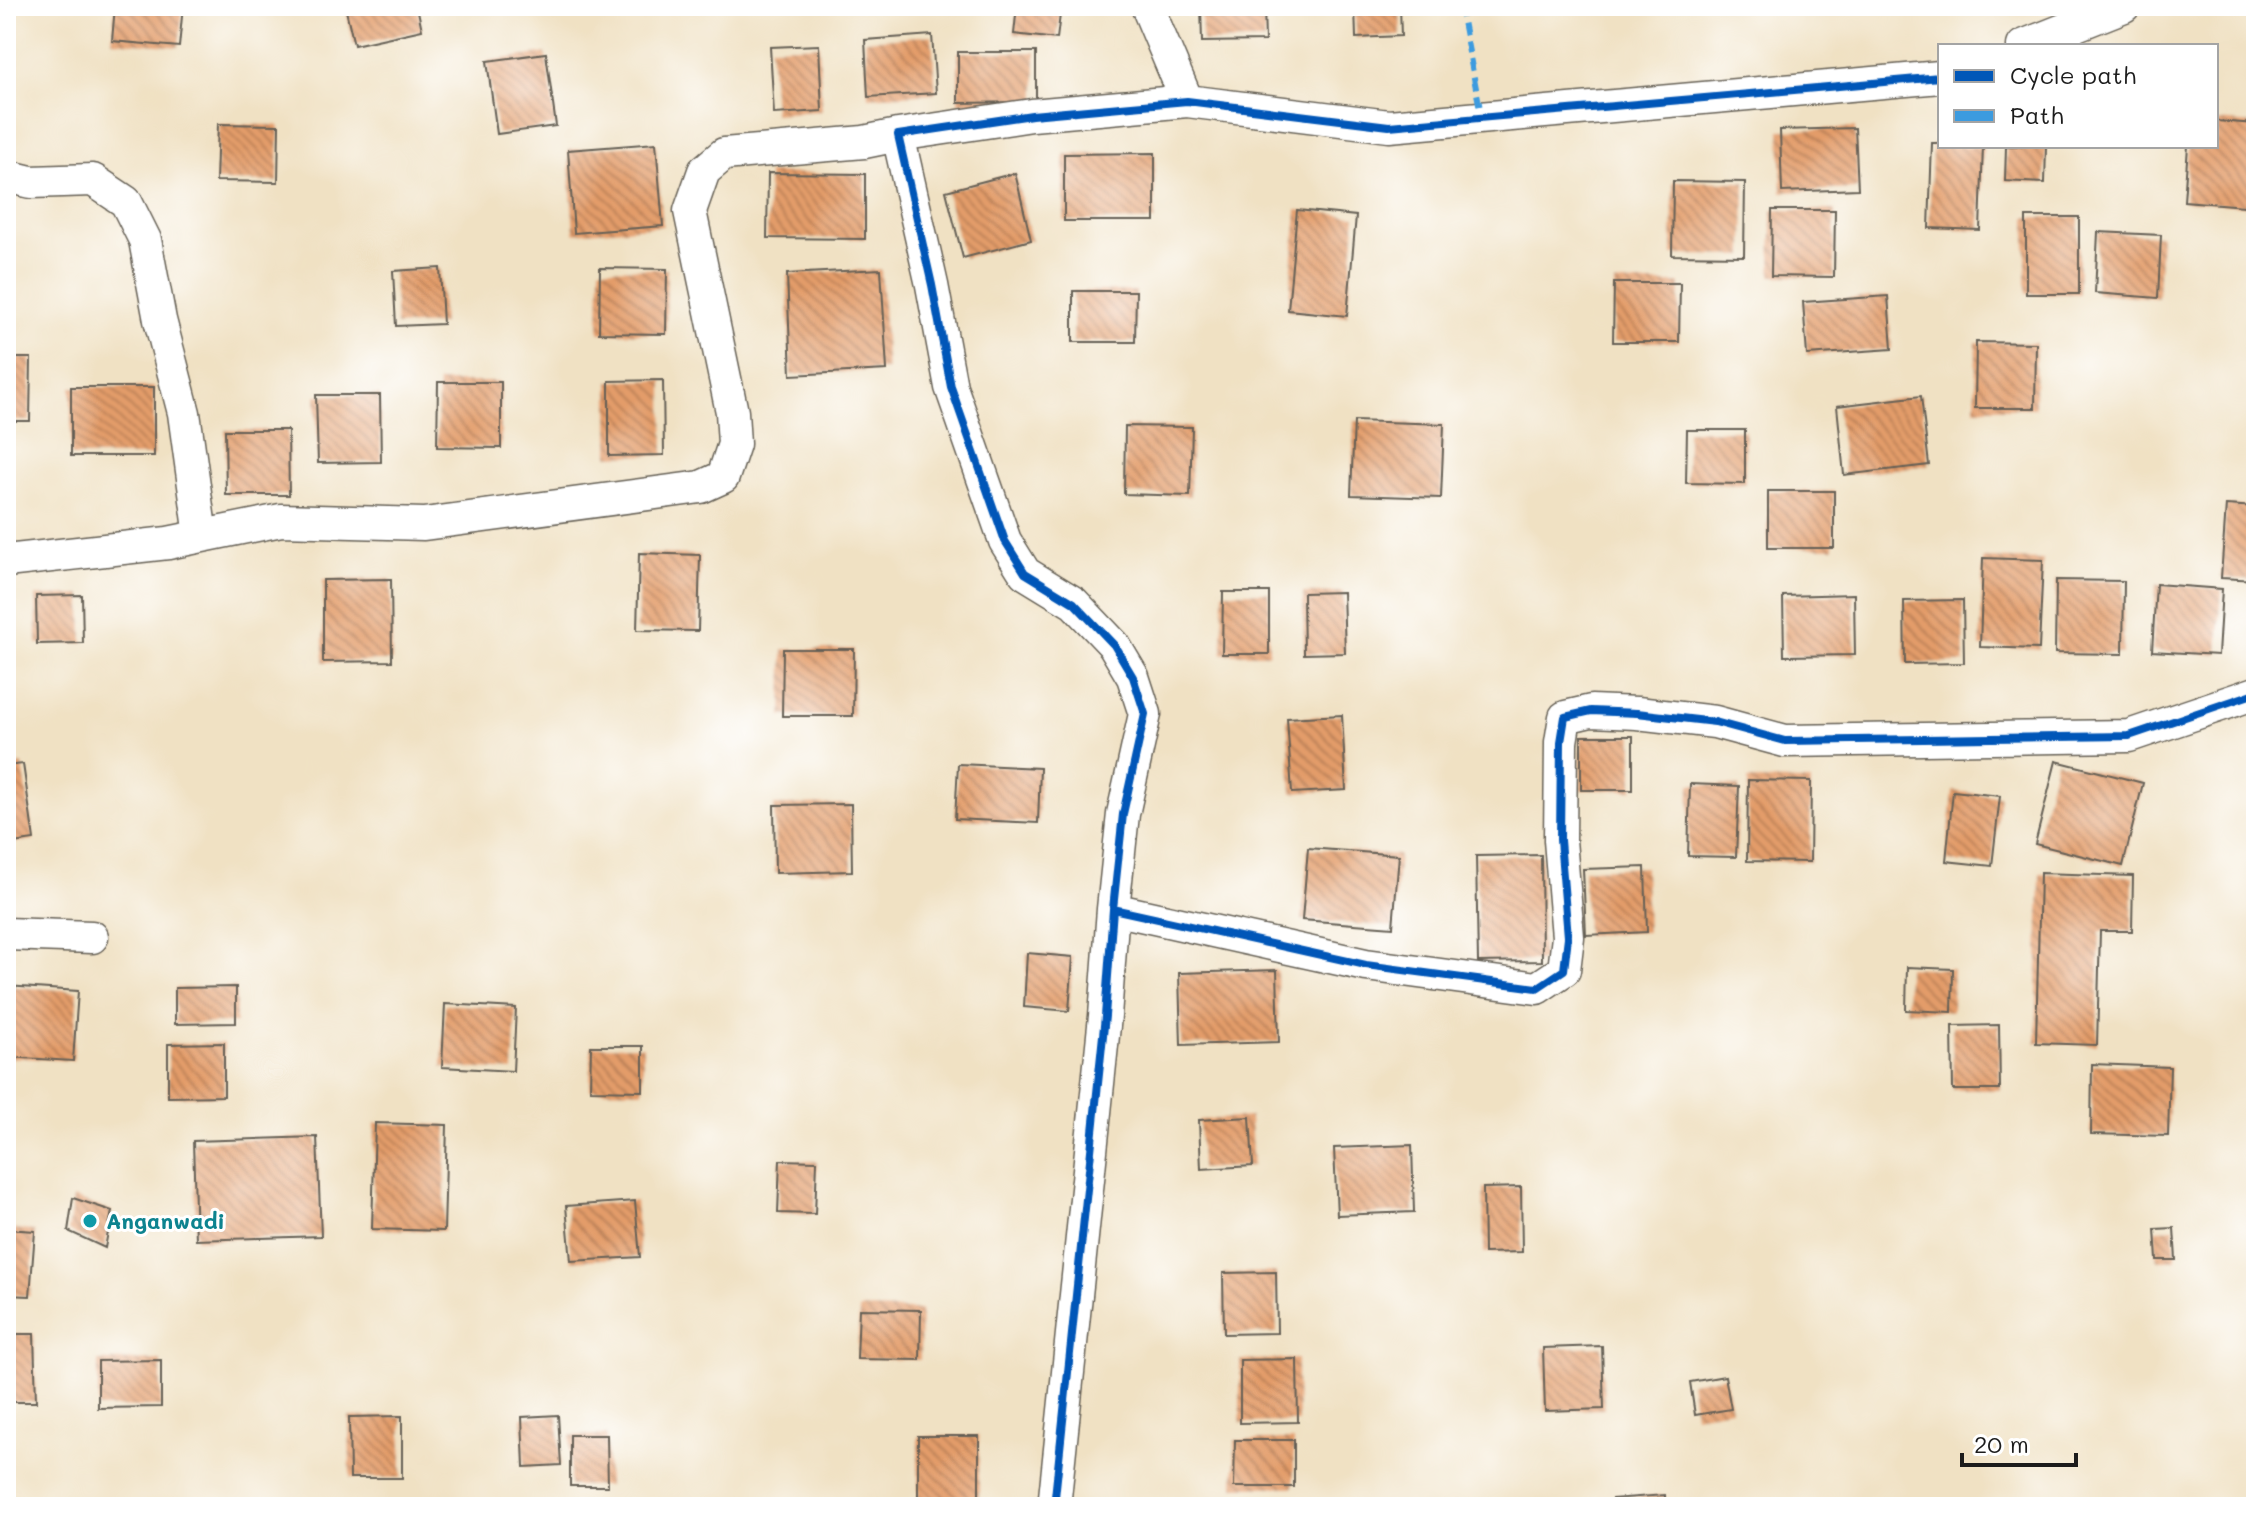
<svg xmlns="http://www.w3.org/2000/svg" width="2262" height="1513" font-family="Mali,sans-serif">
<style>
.building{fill:url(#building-back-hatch)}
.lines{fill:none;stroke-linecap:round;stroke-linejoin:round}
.minor-casing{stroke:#666156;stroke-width:35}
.minor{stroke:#fff;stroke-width:32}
.quiet{stroke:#3c9bdf;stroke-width:6;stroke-dasharray:12 6;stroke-linecap:butt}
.cycleway-casing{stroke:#fff;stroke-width:13}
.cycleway{stroke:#0057b8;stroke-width:8}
.culture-dot{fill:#0f9aa8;stroke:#fff;stroke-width:3}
.labels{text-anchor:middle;stroke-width:6;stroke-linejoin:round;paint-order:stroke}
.culture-label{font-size:22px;font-weight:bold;fill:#0d838f;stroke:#fff;text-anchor:start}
</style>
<defs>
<pattern id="building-back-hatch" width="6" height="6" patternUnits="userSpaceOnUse" patternTransform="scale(2)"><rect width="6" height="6" fill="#e39c69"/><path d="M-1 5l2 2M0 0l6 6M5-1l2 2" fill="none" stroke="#b77e56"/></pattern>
</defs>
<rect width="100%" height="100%" fill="#fff"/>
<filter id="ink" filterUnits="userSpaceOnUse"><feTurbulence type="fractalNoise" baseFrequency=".0125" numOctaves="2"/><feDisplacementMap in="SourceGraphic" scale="16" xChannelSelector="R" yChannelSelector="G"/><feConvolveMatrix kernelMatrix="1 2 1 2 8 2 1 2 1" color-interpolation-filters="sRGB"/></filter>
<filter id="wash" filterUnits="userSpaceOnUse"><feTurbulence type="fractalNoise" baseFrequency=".006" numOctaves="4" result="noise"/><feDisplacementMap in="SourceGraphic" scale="32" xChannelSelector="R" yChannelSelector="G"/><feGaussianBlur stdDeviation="1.8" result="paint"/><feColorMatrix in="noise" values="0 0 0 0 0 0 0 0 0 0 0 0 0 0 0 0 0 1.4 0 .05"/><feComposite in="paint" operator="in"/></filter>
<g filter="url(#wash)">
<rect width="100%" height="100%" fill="#f0e1c3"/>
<g id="blocks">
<path class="building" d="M 115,6 L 183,6 L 179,47 L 112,41 Z
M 208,6 L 246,6 L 246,11 L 208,11 Z
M 345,6 L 417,6 L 422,30 L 354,45 Z
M 1017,6 L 1061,6 L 1057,39 L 1014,34 Z
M 1201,6 L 1264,6 L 1265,41 L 1202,42 Z
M 1355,6 L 1400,6 L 1401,36 L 1356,38 Z
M 932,35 L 936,93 L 868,97 L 865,40 Z
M 819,45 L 822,111 L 774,114 L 770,47 Z
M 958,52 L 1036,52 L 1036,102 L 958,103 Z
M 546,53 L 556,126 L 497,134 L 487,61 Z
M 2216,121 L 2256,124 L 2256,207 L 2184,201 L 2188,146 L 2216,146 Z
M 218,124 L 279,125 L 278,182 L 216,181 Z
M 1855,128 L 1858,189 L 1782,192 L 1780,130 Z
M 656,143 L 663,226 L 574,233 L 568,150 Z
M 1932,143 L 1940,143 L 1940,146 L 1983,146 L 1980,230 L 1929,228 Z
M 2006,146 L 2046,146 L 2045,183 L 2005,181 Z
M 1155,153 L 1155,221 L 1064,221 L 1064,154 Z
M 768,173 L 865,174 L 865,239 L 767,238 Z
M 1015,173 L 1031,240 L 963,258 L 946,191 Z
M 1673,181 L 1745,182 L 1744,256 L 1672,255 Z
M 1297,210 L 1356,216 L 1347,316 L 1288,310 Z
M 1772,210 L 1835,210 L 1834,277 L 1771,276 Z
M 2026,217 L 2079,217 L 2079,294 L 2026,294 Z
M 2098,232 L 2161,235 L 2158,298 L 2095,293 Z
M 440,268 L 443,324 L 396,326 L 393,271 Z
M 600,268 L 667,269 L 666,334 L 599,333 Z
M 881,269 L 887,370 L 791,375 L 787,274 Z
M 1614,283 L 1680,283 L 1679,342 L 1613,342 Z
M 1073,291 L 1136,291 L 1135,342 L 1073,342 Z
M 1888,296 L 1892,349 L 1807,355 L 1803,302 Z
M 1976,342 L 2036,343 L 2035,408 L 1975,408 Z
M 6,358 L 31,358 L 30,421 L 6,421 Z
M 663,380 L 664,455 L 609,456 L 609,381 Z
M 438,382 L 501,382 L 501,448 L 437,447 Z
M 71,387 L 154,387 L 154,456 L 71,456 Z
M 316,395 L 380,395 L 381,462 L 318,463 Z
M 1921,396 L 1929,465 L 1844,475 L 1837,406 Z
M 1354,421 L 1444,424 L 1441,498 L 1351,495 Z
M 1125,426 L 1192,427 L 1190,496 L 1124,494 Z
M 225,430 L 288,430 L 289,495 L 226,495 Z
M 1687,430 L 1745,430 L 1745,484 L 1686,483 Z
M 1768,491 L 1834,491 L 1834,548 L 1768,548 Z
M 2226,505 L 2256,507 L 2256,580 L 2221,578 Z
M 639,553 L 700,555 L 698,631 L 637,630 Z
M 1983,558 L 2043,560 L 2039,649 L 1980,647 Z
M 391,579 L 392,661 L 323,662 L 323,580 Z
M 2056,580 L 2124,581 L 2123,654 L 2055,653 Z
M 2156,584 L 2222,589 L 2218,655 L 2152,651 Z
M 1223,592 L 1269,592 L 1269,654 L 1222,654 Z
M 1343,592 L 1345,653 L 1304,654 L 1303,593 Z
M 1854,594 L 1855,655 L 1784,656 L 1783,596 Z
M 82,595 L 83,643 L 37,644 L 36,596 Z
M 1963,600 L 1964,663 L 1905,664 L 1904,601 Z
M 783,649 L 854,649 L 853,716 L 782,716 Z
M 1342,715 L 1346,790 L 1292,793 L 1287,718 Z
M 1581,736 L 1633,736 L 1633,790 L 1581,790 Z
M 2056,761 L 2143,783 L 2123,866 L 2035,844 Z
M 23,764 L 34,840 L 6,844 L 6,766 Z
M 958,764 L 1040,768 L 1038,823 L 955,819 Z
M 1748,780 L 1811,781 L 1810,862 L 1747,861 Z
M 1690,784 L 1739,786 L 1736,857 L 1688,856 Z
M 1953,791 L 2000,796 L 1992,866 L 1946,861 Z
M 851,804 L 852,871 L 775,873 L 774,805 Z
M 1308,848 L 1399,855 L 1393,927 L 1302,920 Z
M 1541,855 L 1542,961 L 1478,962 L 1476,856 Z
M 1645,867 L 1647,932 L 1586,935 L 1583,869 Z
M 2040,873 L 2133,876 L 2132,931 L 2100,931 L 2097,1045 L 2036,1043 Z
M 1027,953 L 1073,957 L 1069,1011 L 1024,1007 Z
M 1907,967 L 1953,969 L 1952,1012 L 1906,1010 Z
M 1277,970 L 1279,1042 L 1181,1045 L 1179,973 Z
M 6,986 L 78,991 L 73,1061 L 6,1057 Z
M 236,987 L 236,1023 L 175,1024 L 175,988 Z
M 445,1004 L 516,1008 L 513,1071 L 442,1067 Z
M 1999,1025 L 2000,1090 L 1953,1090 L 1952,1026 Z
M 224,1043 L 224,1096 L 168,1097 L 168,1044 Z
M 591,1046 L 643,1046 L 643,1091 L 590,1090 Z
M 2092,1064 L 2170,1067 L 2168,1136 L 2091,1134 Z
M 1250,1117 L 1253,1166 L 1201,1169 L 1199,1120 Z
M 375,1123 L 447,1125 L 444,1231 L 372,1229 Z
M 317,1137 L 321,1236 L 196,1240 L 193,1141 Z
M 1412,1145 L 1414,1212 L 1337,1215 L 1334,1148 Z
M 780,1160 L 817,1161 L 815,1214 L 778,1213 Z
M 1521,1187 L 1522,1252 L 1484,1253 L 1483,1188 Z
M 73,1198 L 112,1211 L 105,1248 L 68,1231 Z
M 635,1201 L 640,1257 L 571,1261 L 566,1206 Z
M 2174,1228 L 2176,1260 L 2157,1260 L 2155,1229 Z
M 6,1229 L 35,1231 L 30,1296 L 6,1295 Z
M 1276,1272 L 1277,1333 L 1224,1334 L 1223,1273 Z
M 859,1309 L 921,1310 L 920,1360 L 857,1359 Z
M 6,1334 L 34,1334 L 36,1402 L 6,1402 Z
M 1602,1346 L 1604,1409 L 1545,1411 L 1543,1348 Z
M 1297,1359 L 1298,1422 L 1240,1423 L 1240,1360 Z
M 161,1360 L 161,1407 L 98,1408 L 98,1361 Z
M 1725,1376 L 1731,1409 L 1695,1415 L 1690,1382 Z
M 558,1415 L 561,1465 L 524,1467 L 522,1417 Z
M 402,1416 L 402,1478 L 350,1478 L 349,1417 Z
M 570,1435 L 607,1435 L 608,1486 L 570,1486 Z
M 918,1436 L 979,1436 L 979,1505 L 918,1504 Z
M 1235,1440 L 1294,1440 L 1294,1487 L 1234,1487 Z
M 1665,1495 L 1665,1507 L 1613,1507 L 1612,1499 Z"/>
</g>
</g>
<g filter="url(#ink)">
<use href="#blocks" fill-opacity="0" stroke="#666156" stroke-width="2"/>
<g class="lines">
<g class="minor-casing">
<path id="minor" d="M 1147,6 L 1187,101
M 2023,46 L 2124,6
M 6,176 L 31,182 L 93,180 L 126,202 L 145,240 L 160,320 L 184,413 L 201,536
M 6,561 L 168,543 L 281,520 L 424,524 L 701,487 L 723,477 L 734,444 L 732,412 L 690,211 L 704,171 L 724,154 L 864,142 L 898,135
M 1113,909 L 1366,965 L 1537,988 L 1564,970 L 1568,937 L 1560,840 L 1561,742 L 1565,717 L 1591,711 L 1637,713 L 1715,722 L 1785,741 L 2129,736 L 2256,693
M 6,934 L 92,937
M 1054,1507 L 1105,1016 L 1113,909 L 1123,814 L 1145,714 L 1133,677 L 1114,645 L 1074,603 L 1025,573 L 1005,541 L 951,387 L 932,285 L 898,135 L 1032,115 L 1187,101 L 1389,126 L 1940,77"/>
</g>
<use href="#minor" class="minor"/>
<path class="quiet" d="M 1460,6 L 1482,119"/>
<g class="cycleway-casing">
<path id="cycleway" d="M 1113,909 L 1366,965 L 1537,988 L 1564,970 L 1568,937 L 1560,840 L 1561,742 L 1565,717 L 1591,711 L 1637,713 L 1715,722 L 1785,741 L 2129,736 L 2256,693
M 1054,1507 L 1105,1016 L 1113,909 L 1123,814 L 1145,714 L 1133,677 L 1114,645 L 1074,603 L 1025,573 L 1005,541 L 951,387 L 932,285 L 898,135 L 1032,115 L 1187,101 L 1389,126 L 1940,77"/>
</g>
<use href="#cycleway" class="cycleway"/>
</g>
</g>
<circle class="culture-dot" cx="90" cy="1221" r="8"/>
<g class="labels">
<g class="culture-label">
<text x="106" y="1229">Anganwadi</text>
</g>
</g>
<rect width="2262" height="1513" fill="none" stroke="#fff" stroke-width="32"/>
<rect x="1938" y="44" width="280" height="104" fill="#ffffff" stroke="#a4a4a4" stroke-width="2"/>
<rect x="1954" y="70" width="40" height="12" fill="#0057b8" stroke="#a4a4a4" stroke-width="2"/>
<text x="2010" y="84" font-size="24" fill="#1c1c1c">Cycle path</text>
<rect x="1954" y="110" width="40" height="12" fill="#3c9bdf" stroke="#a4a4a4" stroke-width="2"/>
<text x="2010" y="124" font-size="24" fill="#1c1c1c">Path</text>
<path d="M1962 1453v12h114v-12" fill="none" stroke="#1c1c1c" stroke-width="4"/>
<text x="1974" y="1453" font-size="24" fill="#1c1c1c" stroke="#ffffff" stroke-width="6" paint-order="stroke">20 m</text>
</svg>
